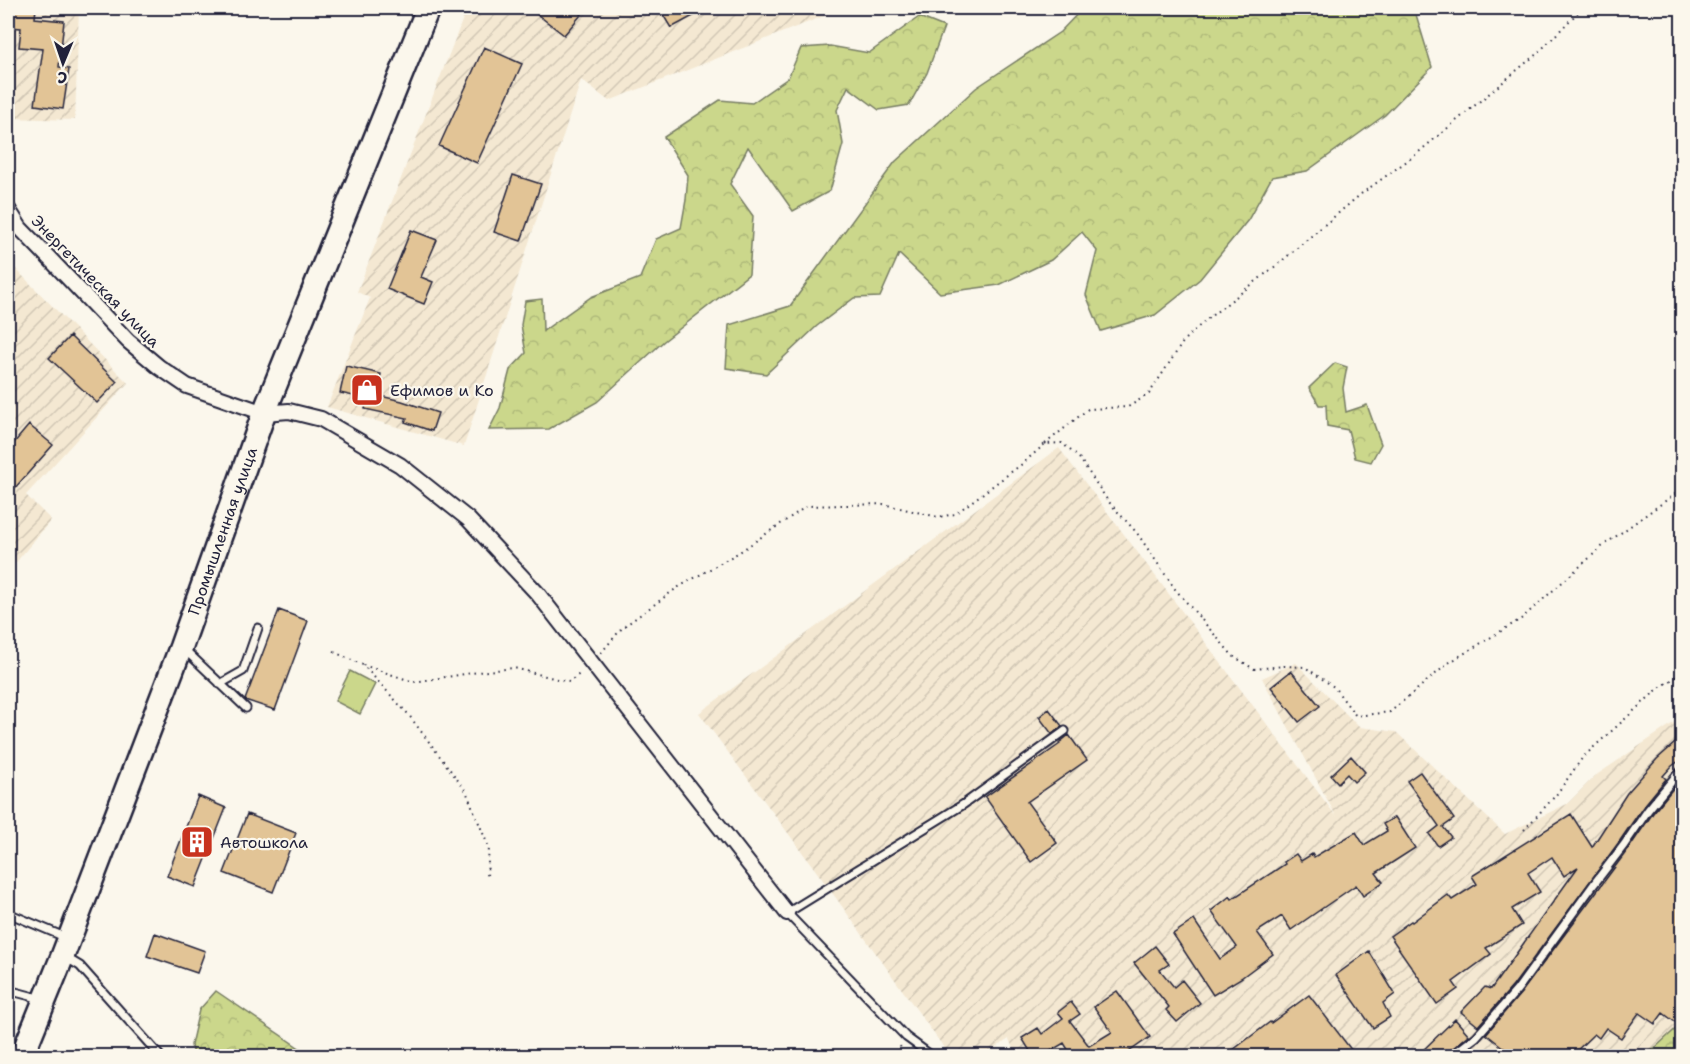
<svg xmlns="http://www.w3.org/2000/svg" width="1690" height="1064" font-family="'Shantell Sans',sans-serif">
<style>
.industrial{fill:url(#industrial-furrows)}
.forest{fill:url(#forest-crowns);stroke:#767c63;stroke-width:1.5}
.pitch{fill:#cbd78b;stroke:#767c63;stroke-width:1.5}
.building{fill:#e2c496;stroke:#22223b;stroke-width:1.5}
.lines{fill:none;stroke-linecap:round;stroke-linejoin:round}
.service-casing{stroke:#22223b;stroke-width:11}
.minor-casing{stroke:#22223b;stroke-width:18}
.primary-casing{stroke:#22223b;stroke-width:27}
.path{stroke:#22223b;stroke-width:2;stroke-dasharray:1.5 4.5;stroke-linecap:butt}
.service{stroke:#fbf7ec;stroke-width:7}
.minor{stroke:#fbf7ec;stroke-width:14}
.primary{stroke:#fbf7ec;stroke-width:22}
.labels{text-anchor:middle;stroke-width:4.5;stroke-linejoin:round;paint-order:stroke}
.street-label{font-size:16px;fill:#22223b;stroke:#fbf7ec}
.poi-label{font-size:16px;fill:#22223b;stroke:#fbf7ec;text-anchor:start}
</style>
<defs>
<pattern id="industrial-furrows" width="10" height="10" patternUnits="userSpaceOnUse" patternTransform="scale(1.5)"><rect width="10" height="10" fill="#f4e8d2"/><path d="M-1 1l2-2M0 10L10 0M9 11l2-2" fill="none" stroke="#d1c7b5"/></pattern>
<pattern id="forest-crowns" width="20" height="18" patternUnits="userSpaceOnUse" patternTransform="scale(1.5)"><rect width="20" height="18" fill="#cbd78b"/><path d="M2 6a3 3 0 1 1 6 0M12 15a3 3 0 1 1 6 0" fill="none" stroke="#aeb879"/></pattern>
</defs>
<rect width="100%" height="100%" fill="#fbf7ec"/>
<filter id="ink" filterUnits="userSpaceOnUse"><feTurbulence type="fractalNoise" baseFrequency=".0167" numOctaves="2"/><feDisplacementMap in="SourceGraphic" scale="12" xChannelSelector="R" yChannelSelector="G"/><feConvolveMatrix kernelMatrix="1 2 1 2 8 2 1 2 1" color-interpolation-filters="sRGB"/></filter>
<g filter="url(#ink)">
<path class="industrial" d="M 8,8 L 79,8 L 75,120 L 8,118 Z
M 467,8 L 844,8 L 609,101 L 581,80 L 464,446 L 327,407 L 370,298 L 357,292 Z
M 8,261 L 128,383 L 26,495 L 51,520 L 8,572 Z
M 1059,448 L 1336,816 L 1262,678 L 1296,663 L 1359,727 L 1396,732 L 1505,834 L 1567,804 L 1595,776 L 1682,717 L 1682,1023 L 1657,1046 L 1642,1056 L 1016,1056 L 1009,1039 L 983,1056 L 950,1056 L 828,887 L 699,713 Z"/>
<path class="forest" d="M 1083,8 L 1414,8 L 1432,67 L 1385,115 L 1307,171 L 1272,177 L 1248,220 L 1200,279 L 1155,315 L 1101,331 L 1086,295 L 1097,251 L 1082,232 L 1051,260 L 999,285 L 940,293 L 899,254 L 880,297 L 854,298 L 817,326 L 766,374 L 726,368 L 729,325 L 790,306 L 895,162 L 976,88 L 1060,32 Z
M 919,17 L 944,27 L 927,73 L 909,105 L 879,110 L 848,87 L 837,110 L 843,144 L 830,191 L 793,211 L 748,147 L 730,184 L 753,216 L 749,274 L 664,341 L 597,402 L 549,429 L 489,430 L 500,408 L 510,370 L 526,353 L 521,325 L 525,301 L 542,299 L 543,331 L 591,297 L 640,278 L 656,239 L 681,228 L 686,200 L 688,175 L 664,137 L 720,100 L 752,103 L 788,78 L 801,48 L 830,46 L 869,53 Z
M 1335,363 L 1347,367 L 1343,388 L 1346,412 L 1367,405 L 1381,444 L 1371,462 L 1355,458 L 1348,430 L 1327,426 L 1326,405 L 1319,405 L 1309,388 Z
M 216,991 L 311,1056 L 193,1056 L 191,1045 L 199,1010 Z
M 1682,1023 L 1682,1056 L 1642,1056 L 1657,1046 Z"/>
<path class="pitch" d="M 350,671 L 375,684 L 360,714 L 335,701 Z"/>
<path class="building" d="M 8,8 L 36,8 L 35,18 L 64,21 L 59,67 L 69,69 L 63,109 L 35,105 L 43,49 L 19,47 L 21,28 L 8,27 Z
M 529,8 L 587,8 L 564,35 Z
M 659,8 L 708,8 L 671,28 Z
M 484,47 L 522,64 L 477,163 L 439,146 Z
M 513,175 L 541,184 L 521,241 L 494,232 Z
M 411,230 L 437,240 L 421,277 L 433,282 L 424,304 L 387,289 Z
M 70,336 L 117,382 L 97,403 L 49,358 Z
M 346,366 L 381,374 L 376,395 L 402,401 L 438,413 L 432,431 L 405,422 L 407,418 L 365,409 L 367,399 L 340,393 Z
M 29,425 L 53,445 L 14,489 L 8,484 L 8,450 Z
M 279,610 L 308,621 L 275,710 L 245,700 Z
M 1291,671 L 1320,706 L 1299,722 L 1271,687 Z
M 1049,709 L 1062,726 L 1052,734 L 1039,717 Z
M 1069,735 L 1087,760 L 1027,802 L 1057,843 L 1031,862 L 985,797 L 1060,744 L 1059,743 Z
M 1683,736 L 1683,758 L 1672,766 L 1663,776 L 1666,779 L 1643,807 L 1619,842 L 1513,986 L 1478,1026 L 1461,1012 L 1485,987 L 1491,989 L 1578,867 L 1564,876 L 1552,857 L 1528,873 L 1540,892 L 1512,909 L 1522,925 L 1486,948 L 1491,954 L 1453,982 L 1458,989 L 1437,1004 L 1390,936 L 1411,921 L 1412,922 L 1448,895 L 1452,900 L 1477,884 L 1472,876 L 1571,814 L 1592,847 L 1627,793 L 1657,759 Z
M 1351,756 L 1365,772 L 1354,782 L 1347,774 L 1338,783 L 1331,775 Z
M 1420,772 L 1454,819 L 1443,827 L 1451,837 L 1438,846 L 1429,834 L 1439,826 L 1407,781 Z
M 1675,786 L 1683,791 L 1683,1010 L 1675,1022 L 1663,1013 L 1655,1024 L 1639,1013 L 1621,1038 L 1606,1028 L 1599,1038 L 1594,1034 L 1571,1056 L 1514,1056 L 1486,1034 L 1521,993 L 1629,848 L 1653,813 Z
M 198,796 L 226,808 L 195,887 L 167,876 Z
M 247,814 L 296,833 L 273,892 L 224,873 Z
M 1395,817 L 1415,848 L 1376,873 L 1383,882 L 1363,896 L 1356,885 L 1291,930 L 1282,916 L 1257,932 L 1273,954 L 1241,978 L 1213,995 L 1173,934 L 1194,920 L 1220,959 L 1237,947 L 1211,911 L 1230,896 L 1232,899 L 1285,864 L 1284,862 L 1296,854 L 1301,861 L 1312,854 L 1314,857 L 1356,832 L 1364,845 L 1387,831 L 1383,824 Z
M 155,933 L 205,951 L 197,973 L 147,956 Z
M 1155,946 L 1169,964 L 1160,970 L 1174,987 L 1182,980 L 1200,1003 L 1177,1022 L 1166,1010 L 1169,1007 L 1134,963 Z
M 1369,951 L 1395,994 L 1383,1003 L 1390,1017 L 1373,1028 L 1336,975 Z
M 1117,991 L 1150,1037 L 1123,1056 L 1072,1056 L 1064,1043 L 1042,1056 L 1033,1056 L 1022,1038 L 1038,1028 L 1042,1034 L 1063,1018 L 1058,1012 L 1071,1002 L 1080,1014 L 1070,1021 L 1089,1046 L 1112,1032 L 1094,1007 Z
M 1309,995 L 1356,1056 L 1225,1056 L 1270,1022 L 1271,1023 Z
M 1455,1019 L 1469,1035 L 1448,1052 L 1445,1056 L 1417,1056 Z"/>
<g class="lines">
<g class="service-casing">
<path id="service" d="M 185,650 L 246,708
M 220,684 L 243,671 L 258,628
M 8,913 L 67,938
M 65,957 L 80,966 L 160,1056
M 8,990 L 42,999
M 932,1056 L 906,1037 L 787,913 L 964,804 L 1065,731
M 1451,1056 L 1476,1037 L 1517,990 L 1594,884 L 1624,845 L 1648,810 L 1676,776 L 1682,771"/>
</g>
<g class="minor-casing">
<path id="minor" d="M 8,209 L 20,228 L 49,258 L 128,341 L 159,367 L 187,386 L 264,413 L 289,411 L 321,419 L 400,465 L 468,519 L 538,594 L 787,913"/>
</g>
<g class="primary-casing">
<g id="primary">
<path id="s1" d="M 22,1056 L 63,955 L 181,647 L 264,413 L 428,8"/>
</g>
</g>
<path class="path" d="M 1045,444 L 1088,409 L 1128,407 L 1149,394 L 1185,339 L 1206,320 L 1277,265 L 1361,194 L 1414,156 L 1539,52 L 1582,8
M 334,652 L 363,665 L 408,714 L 466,791 L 489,848 L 487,876
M 601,653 L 622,628 L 677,588 L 738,553 L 807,506 L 883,504 L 938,517 L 955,514 L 1022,464 L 1045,444 L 1062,443 L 1080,459 L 1108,501 L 1137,533 L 1175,589 L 1233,656 L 1254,669 L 1284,666 L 1305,667 L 1334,687 L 1356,716 L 1390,712 L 1450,662 L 1521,619 L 1604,545 L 1682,489
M 363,665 L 414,682 L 478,672 L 514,668 L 569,682 L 582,672
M 1524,830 L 1556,795 L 1583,757 L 1658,689 L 1682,673
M 900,1046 L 904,1056"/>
<use href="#service" class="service"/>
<use href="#minor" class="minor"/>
<use href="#primary" class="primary"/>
</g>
</g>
<defs>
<g id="shop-square" transform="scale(1.725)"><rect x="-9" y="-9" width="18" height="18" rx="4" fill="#c8321e" stroke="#fbf7ec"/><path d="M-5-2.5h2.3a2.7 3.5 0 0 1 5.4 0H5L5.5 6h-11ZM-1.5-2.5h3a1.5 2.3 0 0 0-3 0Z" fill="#fff"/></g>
<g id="building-square" transform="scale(1.725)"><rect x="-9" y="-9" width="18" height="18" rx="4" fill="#c8321e" stroke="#fbf7ec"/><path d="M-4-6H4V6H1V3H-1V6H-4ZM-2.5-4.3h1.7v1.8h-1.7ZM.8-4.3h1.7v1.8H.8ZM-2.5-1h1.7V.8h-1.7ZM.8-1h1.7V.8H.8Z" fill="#fff"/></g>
</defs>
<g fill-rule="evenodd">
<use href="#shop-square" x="367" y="390"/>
<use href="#building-square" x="197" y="842"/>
</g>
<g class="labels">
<g class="street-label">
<text transform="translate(96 281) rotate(46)" y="6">Энергетическая улица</text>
<text dy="6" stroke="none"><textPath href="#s1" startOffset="562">Промышленная улица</textPath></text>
</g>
<g class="poi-label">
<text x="390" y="396">Ефимов и Ко</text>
<text x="220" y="848">Автошкола</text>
</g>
</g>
<rect width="1690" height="1064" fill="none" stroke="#fbf7ec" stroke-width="30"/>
<rect x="15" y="15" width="1660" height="1034" fill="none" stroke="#22223b" stroke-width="2" filter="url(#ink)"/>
<g transform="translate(63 63) rotate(182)" stroke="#fbf7ec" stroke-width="4.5" paint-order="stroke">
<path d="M0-4.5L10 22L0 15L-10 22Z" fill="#22223b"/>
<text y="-9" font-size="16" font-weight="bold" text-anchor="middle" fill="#22223b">С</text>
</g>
</svg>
